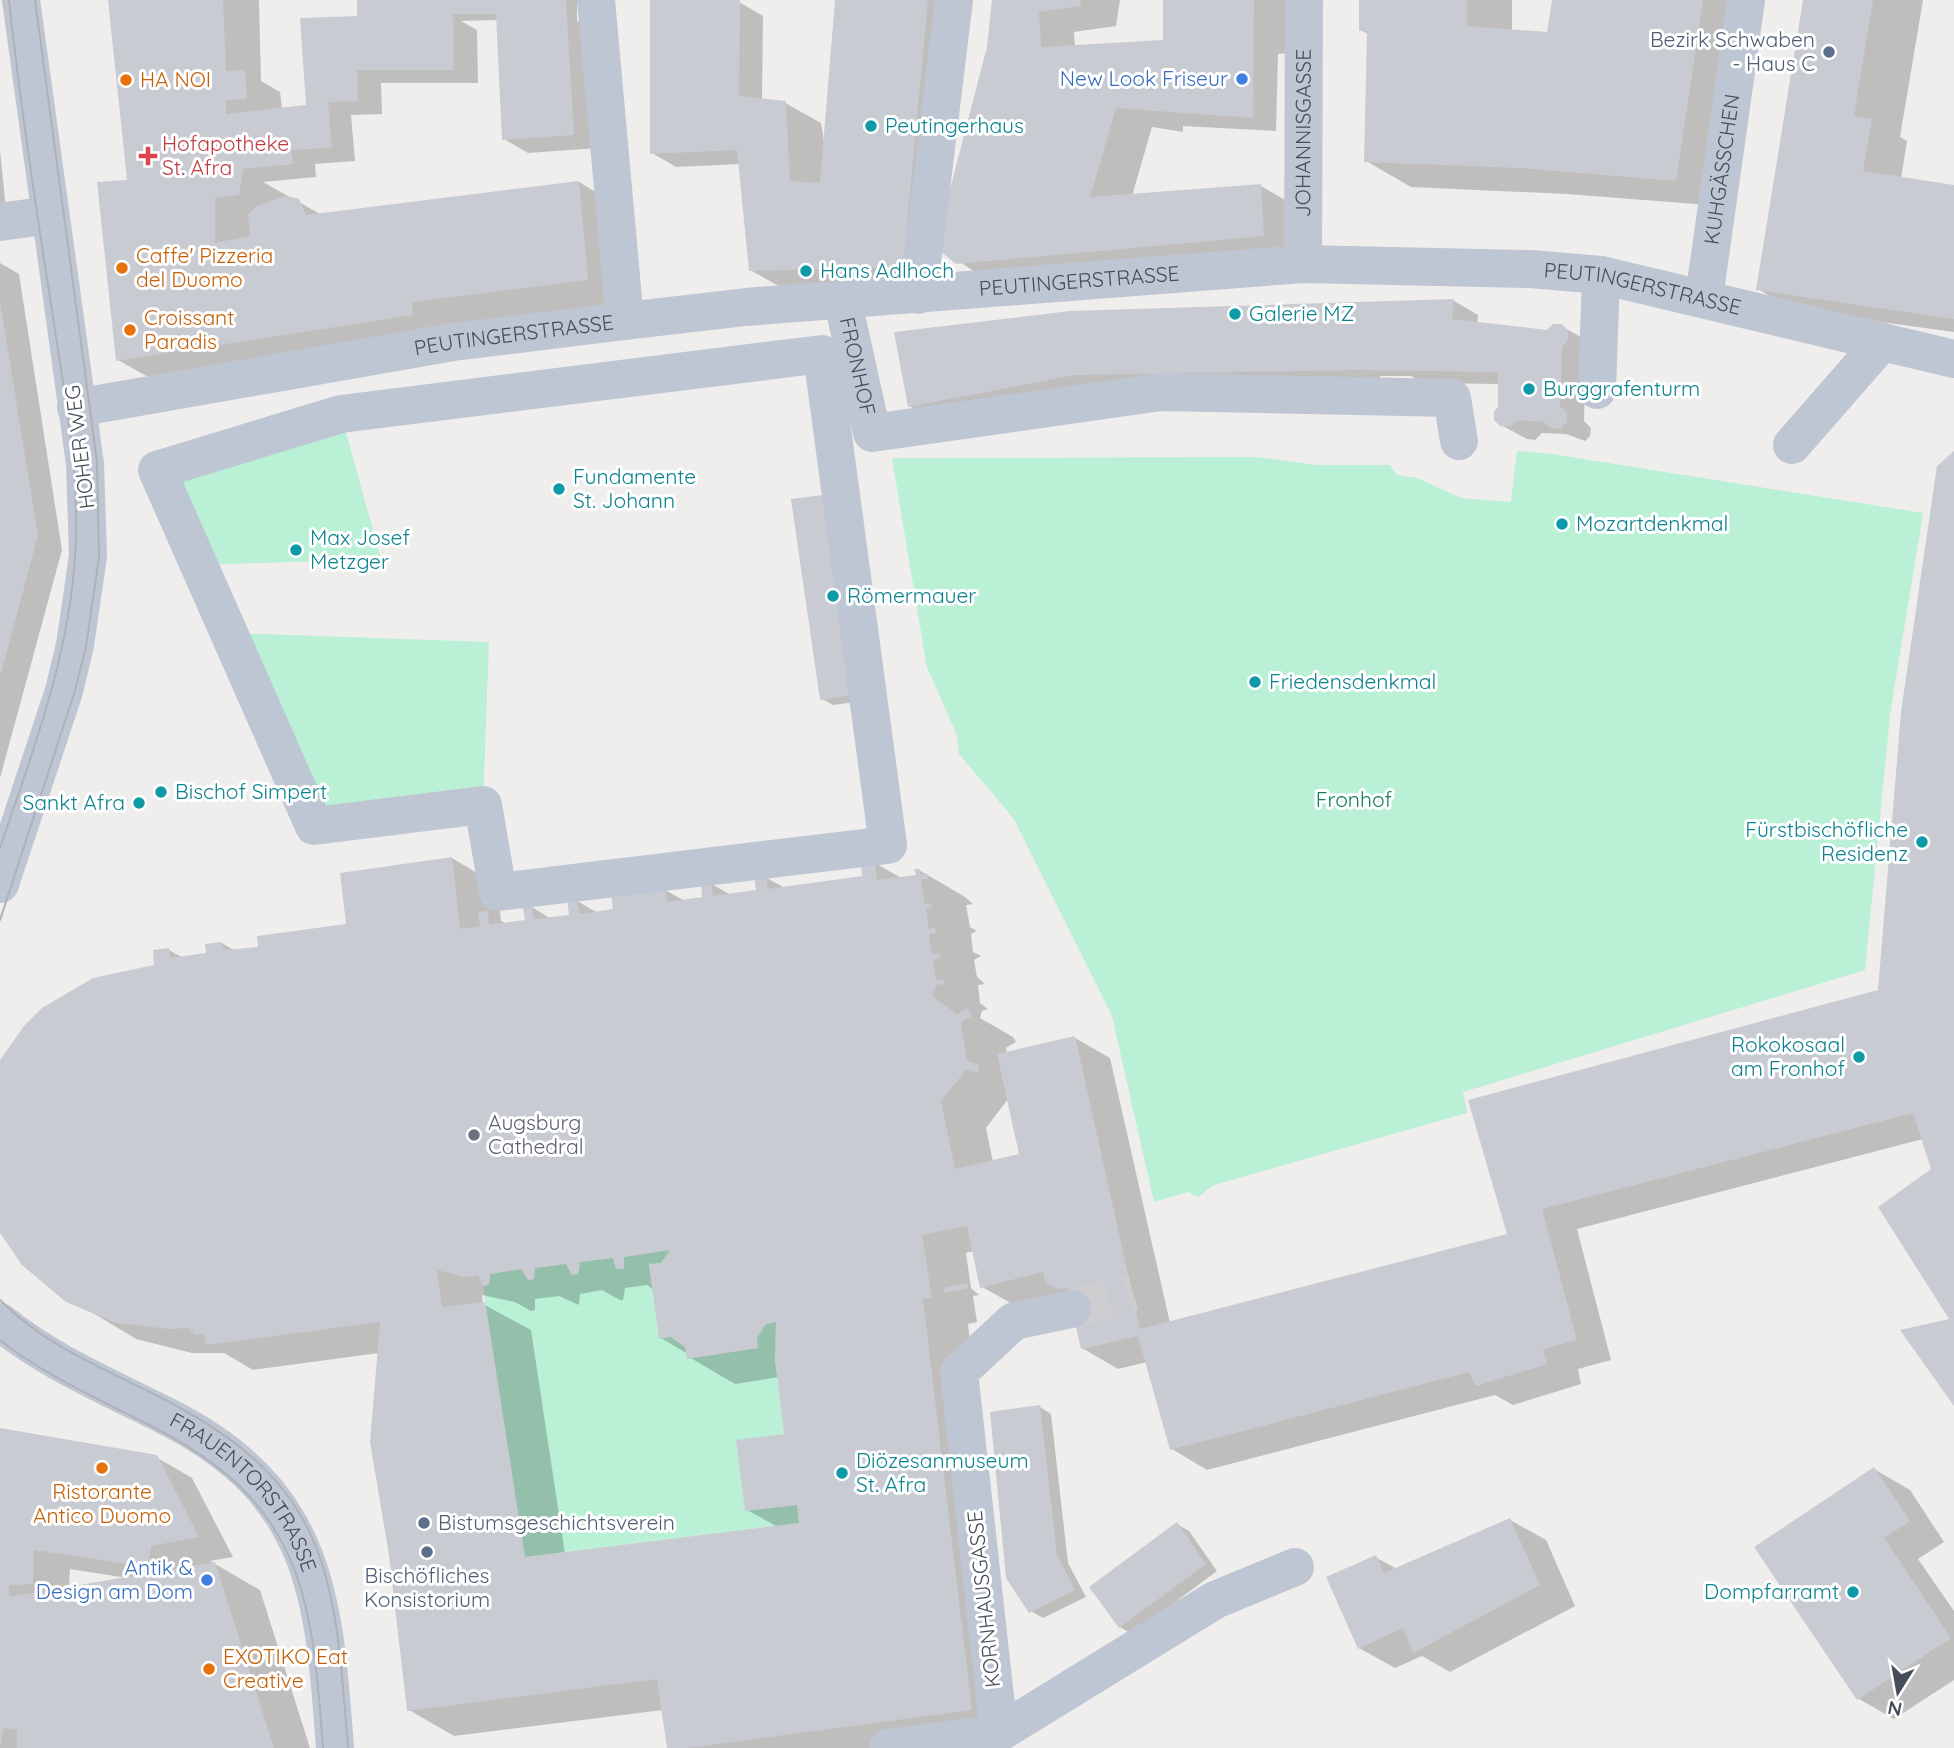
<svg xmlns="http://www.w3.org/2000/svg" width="1954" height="1748" font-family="Quicksand,sans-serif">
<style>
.green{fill:#b9f0d6}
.shadow{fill:#0003;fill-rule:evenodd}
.building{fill:#c9cbd3;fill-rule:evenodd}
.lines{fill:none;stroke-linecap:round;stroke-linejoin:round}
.minor-tunnel{stroke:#cecdd0;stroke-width:38;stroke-dasharray:38 19;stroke-linecap:butt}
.minor{stroke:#bfc6d3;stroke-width:38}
.tram{stroke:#afb1b8;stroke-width:2}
.service-dot{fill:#5c6f8a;stroke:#fff;stroke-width:2.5}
.shop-dot{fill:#3f7fe0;stroke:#fff;stroke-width:2.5}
.food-dot{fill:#e8710a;stroke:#fff;stroke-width:2.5}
.culture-dot{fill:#0f9aa8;stroke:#fff;stroke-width:2.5}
.health-dot{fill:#e0444e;stroke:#fff;stroke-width:2.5}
.worship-dot{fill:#6b7280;stroke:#fff;stroke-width:2.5}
.labels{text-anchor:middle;stroke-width:6;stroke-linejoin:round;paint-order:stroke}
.service-label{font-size:21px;fill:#4e5e75;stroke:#fff;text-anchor:end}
.shop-label{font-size:21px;fill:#366cbe;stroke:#fff;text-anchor:end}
.food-label{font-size:21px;fill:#c56008;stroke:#fff;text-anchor:start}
.culture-label{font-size:21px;fill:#0d838f;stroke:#fff;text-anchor:start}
.street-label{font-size:21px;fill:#454d5b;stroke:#fff}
.health-label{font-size:21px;fill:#be3a42;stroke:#fff;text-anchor:start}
.park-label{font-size:21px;fill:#147d59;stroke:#fff}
.worship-label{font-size:21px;fill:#5b616d;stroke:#fff;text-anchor:start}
</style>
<rect width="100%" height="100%" fill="#f0eded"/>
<path class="green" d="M 341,414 L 381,559 L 199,565 L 157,470 Z
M 1517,451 L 1552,454 L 1923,513 L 1890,715 L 1865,970 L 1463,1092 L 1467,1113 L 1214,1185 L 1198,1197 L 1188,1192 L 1154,1202 L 1112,1016 L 1014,819 L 959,754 L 957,735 L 927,667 L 892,458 L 1256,457 L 1317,465 L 1390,465 L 1397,475 L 1417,478 L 1461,498 L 1511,502 Z
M 229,633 L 489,642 L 483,805 L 314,826 Z
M 670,1250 L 661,1263 L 649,1265 L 659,1338 L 671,1337 L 685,1347 L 688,1358 L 758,1348 L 757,1338 L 766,1324 L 776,1322 L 775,1360 L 784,1434 L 736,1441 L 745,1510 L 797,1505 L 799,1523 L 525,1557 L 483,1286 L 489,1285 L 490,1274 L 521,1269 L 528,1280 L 534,1279 L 535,1268 L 566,1264 L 573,1275 L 578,1274 L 580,1262 L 613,1258 L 616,1269 L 623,1269 L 624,1257 Z"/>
<path class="shadow" d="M 110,0 L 259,0 L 261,81 L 280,92 L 282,109 L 308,106 L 361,18 L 359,0 L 577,0 L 577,21 L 590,28 L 598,148 L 528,153 L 504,139 L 498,20 L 461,21 L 477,30 L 478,83 L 381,83 L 382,114 L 351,115 L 355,161 L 315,164 L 316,177 L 263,182 L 322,215 L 579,182 L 624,209 L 633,305 L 164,386 L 118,360 L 129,181 Z
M 837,0 L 964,0 L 949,200 L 989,47 L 993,0 L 1120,0 L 1116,26 L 1074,32 L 1075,47 L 1169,41 L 1164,0 L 1289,0 L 1289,53 L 1278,54 L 1276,131 L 1183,126 L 1183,132 L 1152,127 L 1132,196 L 1261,186 L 1285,200 L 1288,249 L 993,284 L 942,250 L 938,287 L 786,290 L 750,270 L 740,164 L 676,167 L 652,153 L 739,2 L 763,16 L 762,100 L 785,103 L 821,123 L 825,147 Z
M 1361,0 L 1512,0 L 1512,31 L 1549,34 L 1554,0 L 1753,0 L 1721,206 L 1567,194 L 1411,187 L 1366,161 L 1369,35 L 1361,30 Z
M 1805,0 L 1923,0 L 1900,137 L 1907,141 L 1901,179 L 1954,186 L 1954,332 L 1793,310 L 1758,289 Z
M 0,150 L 7,219 L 0,219 Z
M 0,263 L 19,274 L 62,550 L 0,778 Z
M 1454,301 L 1478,315 L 1477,324 L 1547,331 L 1561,326 L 1586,340 L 1584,421 L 1591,428 L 1590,436 L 1585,441 L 1566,434 L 1542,433 L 1535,440 L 1527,439 L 1501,425 L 1500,384 L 1423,383 L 1411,376 L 1380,376 L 1380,383 L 934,420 L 909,406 L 1070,313 Z
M 1954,454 L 1954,1320 L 1933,1170 L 1923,1139 L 1577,1229 L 1611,1360 L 1578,1369 L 1581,1384 L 1513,1405 L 1495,1395 L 1207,1470 L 1172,1449 L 1147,1362 L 1118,1369 L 1082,1348 L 1071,1295 L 1018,1307 L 982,1287 L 974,1251 L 966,1253 L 971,1288 L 979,1295 L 973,1296 L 977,1322 L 968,1324 L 1017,1736 L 924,1748 L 668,1748 L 663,1710 L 454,1736 L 409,1710 L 379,1353 L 253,1370 L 224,1353 L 192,1353 L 136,1339 L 45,1284 L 24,1264 L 0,1229 L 0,1067 L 156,966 L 169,950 L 183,958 L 208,954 L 222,943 L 235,951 L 260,948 L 348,925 L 452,858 L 497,885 L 501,921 L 507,924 L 527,922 L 532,907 L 551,919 L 571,916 L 577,901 L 598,913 L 615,910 L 665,890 L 685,901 L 704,898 L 710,883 L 731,895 L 758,892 L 765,877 L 785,888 L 864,877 L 875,863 L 903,879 L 918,877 L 919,870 L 965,897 L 973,904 L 966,905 L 970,927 L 977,931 L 971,934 L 973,952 L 981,956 L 974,960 L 977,977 L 985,984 L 978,985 L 980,1003 L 988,1009 L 982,1011 L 980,1018 L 1013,1037 L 1016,1042 L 1006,1048 L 1007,1053 L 1075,1038 L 1110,1058 L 1170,1323 L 1509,1235 L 1471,1101 L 1880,991 ZM 1008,1099 L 1021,1156 L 993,1162 L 986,1128 ZM 647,1285 L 654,1290 L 661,1338 L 688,1354 L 689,1357 L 735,1384 L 779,1377 L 786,1436 L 747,1510 L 778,1527 L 565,1554 L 531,1330 L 483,1304 L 482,1295 L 515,1302 L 531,1311 L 535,1310 L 535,1299 L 559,1296 L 579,1305 L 580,1294 L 602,1290 L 620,1300 L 623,1300 L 625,1288 Z
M 793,500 L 863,701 L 833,705 L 822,699 Z
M 1040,1407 L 1051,1414 L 1068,1563 L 1086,1597 L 1043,1618 L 1031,1611 Z
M 0,1431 L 156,1457 L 192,1478 L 233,1557 L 210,1561 L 260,1590 L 310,1748 L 0,1748 ZM 70,1569 L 127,1578 L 69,1588 Z
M 1874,1469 L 1910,1490 L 1944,1542 L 1918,1559 L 1954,1611 L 1954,1680 L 1894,1719 L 1859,1699 Z
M 1510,1520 L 1546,1540 L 1575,1606 L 1450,1672 L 1422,1656 L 1395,1668 L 1359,1648 L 1375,1557 L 1397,1569 Z
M 1177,1524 L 1189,1531 L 1217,1571 L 1132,1634 L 1120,1627 Z"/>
<path class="building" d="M 108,0 L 223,0 L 226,71 L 245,70 L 247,99 L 226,100 L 226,114 L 306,105 L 300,18 L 357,16 L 357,0 L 566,0 L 574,135 L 502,140 L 496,14 L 453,14 L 454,70 L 357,70 L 358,101 L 328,102 L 332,148 L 291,150 L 293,164 L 243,169 L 239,195 L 215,198 L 215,243 L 250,236 L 248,215 L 257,206 L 286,196 L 299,199 L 306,215 L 579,181 L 588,280 L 412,302 L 413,315 L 116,361 L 97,182 L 127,180 Z
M 650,0 L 740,0 L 739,96 L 786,101 L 790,181 L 820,183 L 835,0 L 928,0 L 903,267 L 749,271 L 737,150 L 650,154 Z
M 992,0 L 1081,0 L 1080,6 L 1039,12 L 1041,47 L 1163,40 L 1163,0 L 1254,0 L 1253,118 L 1116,108 L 1090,197 L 1261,184 L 1264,236 L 956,264 L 935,247 L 987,47 Z
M 1359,0 L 1467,0 L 1467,26 L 1547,32 L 1552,0 L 1703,0 L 1676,181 L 1520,168 L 1364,162 L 1367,31 L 1359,31 Z
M 1803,0 L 1873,0 L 1854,116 L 1872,119 L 1863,171 L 1954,185 L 1954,319 L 1756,290 Z
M 1454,299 L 1452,319 L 1547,330 L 1553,324 L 1562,324 L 1568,331 L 1568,340 L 1562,347 L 1560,406 L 1567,413 L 1567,422 L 1560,429 L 1551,428 L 1544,422 L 1517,420 L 1510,427 L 1500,426 L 1494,420 L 1494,411 L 1498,407 L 1498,372 L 1357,370 L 1075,375 L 908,407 L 894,332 L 1070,311 Z
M 0,302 L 38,535 L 1,674 L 0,673 Z
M 1954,451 L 1954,1406 L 1900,1330 L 1949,1319 L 1878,1207 L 1931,1169 L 1913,1113 L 1542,1209 L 1577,1340 L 1543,1349 L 1547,1364 L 1476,1386 L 1469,1372 L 1170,1450 L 1138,1336 L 1081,1349 L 1067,1288 L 1057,1289 L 1045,1282 L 1043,1272 L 980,1288 L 967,1226 L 922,1235 L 932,1297 L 923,1299 L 972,1710 L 687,1748 L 667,1748 L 657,1679 L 407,1711 L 389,1555 L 370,1442 L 380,1322 L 206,1345 L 204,1334 L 195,1335 L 188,1328 L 169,1329 L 116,1323 L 66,1302 L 22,1265 L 0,1233 L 0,1060 L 24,1026 L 42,1008 L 93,978 L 154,965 L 153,950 L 169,948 L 170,958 L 206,953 L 205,944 L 222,942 L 224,950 L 258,947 L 257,936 L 346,924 L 340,873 L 452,857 L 460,929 L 480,926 L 478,912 L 488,911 L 489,925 L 525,920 L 523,907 L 532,906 L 534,919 L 569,915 L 567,900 L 577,899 L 579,914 L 613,909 L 611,894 L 665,888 L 668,902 L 702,897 L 701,883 L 710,881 L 713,896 L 756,890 L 754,876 L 766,875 L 768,889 L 862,876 L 861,863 L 875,861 L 877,880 L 916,875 L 914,869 L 920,869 L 920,874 L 927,874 L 928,879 L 921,879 L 925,904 L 931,903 L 932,908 L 926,909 L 929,929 L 935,928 L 936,933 L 929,934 L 932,955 L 939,953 L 940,958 L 933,960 L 936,980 L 943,979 L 944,984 L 936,985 L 933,996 L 957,1015 L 967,1008 L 972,1016 L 961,1022 L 967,1061 L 979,1064 L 978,1073 L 966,1070 L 941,1101 L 955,1169 L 1019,1154 L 997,1054 L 1075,1036 L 1140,1329 L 1507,1234 L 1468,1100 L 1878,990 L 1901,712 L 1937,466 ZM 670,1250 L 661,1263 L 649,1264 L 659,1339 L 671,1337 L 685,1347 L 687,1359 L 758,1348 L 757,1338 L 766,1324 L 776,1322 L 775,1360 L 784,1434 L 736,1440 L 745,1511 L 797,1505 L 799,1523 L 525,1557 L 485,1302 L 442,1307 L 437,1270 L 465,1277 L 478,1275 L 483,1286 L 489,1285 L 490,1274 L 521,1269 L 528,1280 L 534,1279 L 535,1268 L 566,1264 L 572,1275 L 578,1274 L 580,1262 L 613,1258 L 616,1269 L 624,1269 L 624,1257 Z
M 823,495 L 852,695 L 820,700 L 791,499 Z
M 967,1283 L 968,1288 L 944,1293 L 943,1288 Z
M 1040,1405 L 1057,1555 L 1075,1590 L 1029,1613 L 1006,1578 L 990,1412 Z
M 0,1428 L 157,1455 L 199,1537 L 151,1546 L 148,1567 L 34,1550 L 33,1584 L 9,1585 L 9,1597 L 215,1562 L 274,1748 L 17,1748 L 17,1729 L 4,1728 L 0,1748 Z
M 1874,1467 L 1910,1521 L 1884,1538 L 1951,1638 L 1857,1700 L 1754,1547 Z
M 1510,1518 L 1540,1585 L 1413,1653 L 1403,1628 L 1358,1649 L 1326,1577 L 1376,1555 L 1384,1573 Z
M 1177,1522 L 1206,1564 L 1119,1628 L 1089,1587 Z"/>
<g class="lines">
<path class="minor-tunnel" d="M 1072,1309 L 1133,1292"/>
<g class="minor">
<path d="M 596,0 L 625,321"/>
<path d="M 0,222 L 50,215"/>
<path id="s1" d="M 1303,264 L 1304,0"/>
<path d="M 918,295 L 954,0"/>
<path id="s2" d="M 1704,298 L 1746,0"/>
<path id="s3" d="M 843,302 L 872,433 L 1161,392 L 1452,398 L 1459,441"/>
<path d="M 822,354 L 888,845 L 498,892 L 483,805 L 314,826 L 157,470 L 341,414 Z"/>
<path d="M 1597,390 L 1601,275"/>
<path id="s4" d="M 76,408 L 453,342 L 625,321 L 746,307 L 1303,264 L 1530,269 L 1601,275 L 1954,359"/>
<path d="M 1792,445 L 1882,342"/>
<path d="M 0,884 L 64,691 L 75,645 L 88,556 L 85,464 L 21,0"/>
<path id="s5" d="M 0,1322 C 49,1362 109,1387 166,1416 C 317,1492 324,1596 335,1748"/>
<path d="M 999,1733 L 959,1372 L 1014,1321 L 1072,1309"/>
<path d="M 888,1748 L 999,1733 L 1215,1600 L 1295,1567"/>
</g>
<path class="tram" d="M 0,848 C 32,753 69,658 75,556 C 81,472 63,387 51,304 C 35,203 20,102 9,0
M 0,920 L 74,694 L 86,647 L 99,557 L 97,462 L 35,0
M 0,1300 C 41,1342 97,1366 148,1391 C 328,1480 334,1563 348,1748
M 0,1340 C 45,1376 101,1400 153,1427 C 302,1503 312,1594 323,1748"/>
</g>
<g class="service-dot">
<circle cx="1829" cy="52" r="7"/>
<circle cx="424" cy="1523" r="7"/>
<circle cx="427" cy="1552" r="7"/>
</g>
<g class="shop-dot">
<circle cx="1242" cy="79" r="7"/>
<circle cx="207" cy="1580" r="7"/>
</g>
<g class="food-dot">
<circle cx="126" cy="80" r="7"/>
<circle cx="122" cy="268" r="7"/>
<circle cx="130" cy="330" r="7"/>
<circle cx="102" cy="1468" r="7"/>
<circle cx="209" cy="1669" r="7"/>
</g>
<g class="culture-dot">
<circle cx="871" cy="126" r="7"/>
<circle cx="806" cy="271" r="7"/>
<circle cx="1235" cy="314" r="7"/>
<circle cx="1529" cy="389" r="7"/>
<circle cx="559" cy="489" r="7"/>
<circle cx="1562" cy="524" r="7"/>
<circle cx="296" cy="550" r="7"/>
<circle cx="833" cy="596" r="7"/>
<circle cx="1255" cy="682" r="7"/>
<circle cx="161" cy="792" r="7"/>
<circle cx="139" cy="803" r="7"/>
<circle cx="1922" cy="842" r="7"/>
<circle cx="1859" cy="1057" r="7"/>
<circle cx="842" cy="1473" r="7"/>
<circle cx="1853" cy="1592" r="7"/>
</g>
<path class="health-dot" d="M144.5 145.5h7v7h7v7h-7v7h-7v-7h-7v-7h7z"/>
<circle class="worship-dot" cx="474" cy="1135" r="7"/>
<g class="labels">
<g class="service-label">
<text x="1815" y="47">Bezirk Schwaben<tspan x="1815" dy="24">- Haus C</tspan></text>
<text x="438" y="1530" text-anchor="start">Bistumsgeschichtsverein</text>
<text x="427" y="1583" text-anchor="middle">Bischöfliches<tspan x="427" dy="24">Konsistorium</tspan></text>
</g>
<g class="shop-label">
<text x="1228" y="86">New Look Friseur</text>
<text x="193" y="1575">Antik &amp;<tspan x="193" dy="24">Design am Dom</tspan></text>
</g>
<g class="food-label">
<text x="140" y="87">HA NOI</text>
<text x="136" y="263">Caffe' Pizzeria<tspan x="136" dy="24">del Duomo</tspan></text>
<text x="144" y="325">Croissant<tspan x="144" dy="24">Paradis</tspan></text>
<text x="102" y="1499" text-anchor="middle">Ristorante<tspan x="102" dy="24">Antico Duomo</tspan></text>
<text x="223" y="1664">EXOTIKO Eat<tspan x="223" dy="24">Creative</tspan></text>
</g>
<g class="culture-label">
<text x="885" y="133">Peutingerhaus</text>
<text x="820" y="278">Hans Adlhoch</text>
<text x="1249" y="321">Galerie MZ</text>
<text x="1543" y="396">Burggrafenturm</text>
<text x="573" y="484">Fundamente<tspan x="573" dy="24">St. Johann</tspan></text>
<text x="1576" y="531">Mozartdenkmal</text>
<text x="310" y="545">Max Josef<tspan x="310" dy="24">Metzger</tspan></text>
<text x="847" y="603">Römermauer</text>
<text x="1269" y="689">Friedensdenkmal</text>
<text x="175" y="799">Bischof Simpert</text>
<text x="125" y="810" text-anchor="end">Sankt Afra</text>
<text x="1908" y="837" text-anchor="end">Fürstbischöfliche<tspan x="1908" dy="24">Residenz</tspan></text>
<text x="1845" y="1052" text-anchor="end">Rokokosaal<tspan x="1845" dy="24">am Fronhof</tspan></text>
<text x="856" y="1468">Diözesanmuseum<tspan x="856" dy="24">St. Afra</tspan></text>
<text x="1839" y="1599" text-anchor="end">Dompfarramt</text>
</g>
<g class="street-label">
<text dy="7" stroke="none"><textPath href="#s1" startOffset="131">JOHANNISGASSE</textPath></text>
<text dy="7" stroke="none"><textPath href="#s2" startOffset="130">KUHGÄSSCHEN</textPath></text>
<text dy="7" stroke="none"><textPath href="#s4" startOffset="1012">PEUTINGERSTRASSE</textPath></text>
<text dy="7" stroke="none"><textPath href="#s4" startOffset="1578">PEUTINGERSTRASSE</textPath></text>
<text dy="7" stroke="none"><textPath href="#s4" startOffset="444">PEUTINGERSTRASSE</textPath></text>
<text dy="7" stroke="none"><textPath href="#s3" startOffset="66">FRONHOF</textPath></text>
<text transform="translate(80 447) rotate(-97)" y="7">HOHER WEG</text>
<text dy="7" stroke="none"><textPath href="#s5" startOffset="303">FRAUENTORSTRASSE</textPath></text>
<text transform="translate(984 1599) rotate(-96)" y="7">KORNHAUSGASSE</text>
</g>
<g class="health-label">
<text x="162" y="151">Hofapotheke<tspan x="162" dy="24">St. Afra</tspan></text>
</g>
<g class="park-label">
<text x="1354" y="807">Fronhof</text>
</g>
<g class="worship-label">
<text x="488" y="1130">Augsburg<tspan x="488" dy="24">Cathedral</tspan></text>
</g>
</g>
<g transform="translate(1898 1692) rotate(191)" stroke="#ffffff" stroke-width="5" paint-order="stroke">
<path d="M0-5L12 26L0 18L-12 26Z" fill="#454d5b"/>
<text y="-10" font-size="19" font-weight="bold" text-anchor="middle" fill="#454d5b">N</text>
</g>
</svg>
